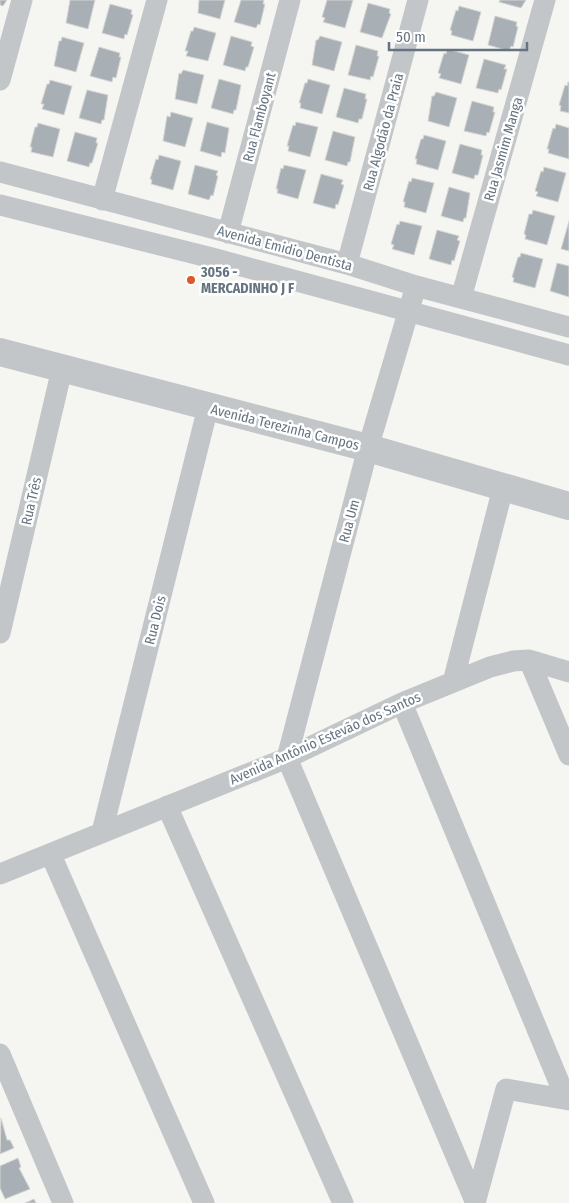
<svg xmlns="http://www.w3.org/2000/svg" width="569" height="1203" font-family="'Fira Sans Condensed',sans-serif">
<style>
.building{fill:#a9b0b5;stroke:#d6d6d4}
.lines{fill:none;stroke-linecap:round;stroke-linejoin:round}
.minor{stroke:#c3c6c9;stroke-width:21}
.tertiary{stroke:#c3c6c9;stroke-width:28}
.poi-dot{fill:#dc5729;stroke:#fff;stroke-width:2}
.labels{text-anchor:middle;stroke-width:5;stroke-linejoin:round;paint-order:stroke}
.street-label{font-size:14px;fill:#657481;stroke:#fff}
.poi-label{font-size:14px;font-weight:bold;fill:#657481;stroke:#fff;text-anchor:start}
</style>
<rect width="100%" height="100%" fill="#f5f5f1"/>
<path class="building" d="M 0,0 L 7,0 L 3,6 L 0,5 Z
M 70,0 L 95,0 L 88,29 L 66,23 Z
M 199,0 L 225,0 L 220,19 L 198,13 Z
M 241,0 L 264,0 L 263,4 L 265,4 L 260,25 L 258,24 L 256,28 L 234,22 Z
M 327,0 L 353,0 L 345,28 L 323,22 L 325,18 L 322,17 Z
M 500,0 L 526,0 L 521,8 L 499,2 Z
M 368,3 L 390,9 L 389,13 L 391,14 L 382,38 L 360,32 Z
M 110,4 L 132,10 L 131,14 L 133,15 L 127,35 L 125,34 L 124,39 L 102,33 Z
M 459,6 L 481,12 L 473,41 L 451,35 L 452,31 L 450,30 L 456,10 L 458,11 Z
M 495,16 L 517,22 L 516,26 L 518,27 L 513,47 L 511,46 L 509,51 L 488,45 Z
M 194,27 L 216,33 L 208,61 L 186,56 L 188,51 L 185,51 L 191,31 L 193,31 Z
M 231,36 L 252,42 L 251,46 L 254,47 L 248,67 L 246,67 L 245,71 L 223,65 Z
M 320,36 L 342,42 L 334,71 L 312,65 L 316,40 L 318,40 Z
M 62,37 L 84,43 L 76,72 L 54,66 L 59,41 L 61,41 Z
M 356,45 L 378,51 L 377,56 L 379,56 L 373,77 L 371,76 L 370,80 L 348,75 Z
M 99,47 L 120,53 L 119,57 L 121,57 L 116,78 L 113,77 L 112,82 L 90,76 Z
M 447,49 L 469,55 L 461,84 L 439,78 L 441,74 L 438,73 L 444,53 L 446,54 Z
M 484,59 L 506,65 L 504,69 L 507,69 L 501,90 L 499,89 L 498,93 L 476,88 Z
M 183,70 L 204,75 L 197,104 L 175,99 L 179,73 L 181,74 Z
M 219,79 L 241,85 L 236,110 L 234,110 L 233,114 L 211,108 Z
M 308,79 L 330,85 L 322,114 L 300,108 L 301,103 L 299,103 L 305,83 L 307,83 Z
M 50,80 L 72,86 L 64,115 L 42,109 L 44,104 L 41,104 L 47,84 L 49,84 Z
M 568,82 L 569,82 L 569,113 L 560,111 L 561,106 L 559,105 L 565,85 L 567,86 Z
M 344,88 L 366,94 L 365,99 L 367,99 L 362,119 L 359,119 L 358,123 L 336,117 Z
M 87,90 L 108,95 L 104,120 L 102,120 L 101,124 L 79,118 Z
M 436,92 L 457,98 L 449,127 L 428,121 L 432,96 L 434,96 Z
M 472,101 L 494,107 L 493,112 L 495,112 L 489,133 L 487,132 L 486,136 L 464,131 Z
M 171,112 L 193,118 L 185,147 L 163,141 L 167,116 L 170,117 Z
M 207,122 L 229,128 L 225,153 L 222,152 L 221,157 L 200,151 Z
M 296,122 L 318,127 L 310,157 L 288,151 L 289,146 L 287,146 L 293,125 L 295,126 Z
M 38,123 L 60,129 L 53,157 L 31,152 L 32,147 L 30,147 L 35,127 L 37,127 Z
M 556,124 L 569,128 L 569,159 L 548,153 L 549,149 L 547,149 L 553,128 L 555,129 Z
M 333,131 L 355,137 L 350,162 L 348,162 L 347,166 L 325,160 Z
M 75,132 L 97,138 L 96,143 L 98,143 L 92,163 L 90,163 L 89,167 L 67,161 Z
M 424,135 L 446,141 L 438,170 L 416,164 L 417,159 L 415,159 L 421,139 L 423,139 Z
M 460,144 L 482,150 L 481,155 L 483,155 L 478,175 L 475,175 L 474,179 L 452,173 Z
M 159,155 L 181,161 L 173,190 L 151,184 L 152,180 L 150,179 L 156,159 L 158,160 Z
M 195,165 L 218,171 L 216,175 L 218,176 L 213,196 L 211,195 L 209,200 L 188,194 Z
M 284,165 L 306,170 L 298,199 L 277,193 L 278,189 L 276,189 L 281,168 L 283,169 Z
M 544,167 L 566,173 L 558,202 L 536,196 L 538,192 L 535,191 L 541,171 L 543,172 Z
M 321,174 L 343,180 L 341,184 L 344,185 L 338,205 L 336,204 L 335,209 L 313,203 Z
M 412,178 L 434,183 L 426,213 L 404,207 L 405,202 L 403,202 L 409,181 L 411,182 Z
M 449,187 L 470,193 L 466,218 L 464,218 L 463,222 L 441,216 Z
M 533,210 L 555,216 L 547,245 L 525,239 L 526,235 L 524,234 L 529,214 L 532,214 Z
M 400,221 L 422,226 L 414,255 L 392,249 L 394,245 L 391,244 L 397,224 L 399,225 Z
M 569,221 L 569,251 L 561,249 Z
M 437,230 L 459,236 L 457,240 L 460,241 L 454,261 L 452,260 L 451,265 L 429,259 Z
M 521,253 L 543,259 L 535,288 L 513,282 L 514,278 L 512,277 L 518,257 L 520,257 Z
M 557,263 L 569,266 L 569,297 L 550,291 Z
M 1,1118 L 7,1140 L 10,1140 L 14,1148 L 0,1154 Z
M 18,1158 L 21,1167 L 19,1168 L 30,1189 L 5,1199 L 0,1188 L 0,1166 Z
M 34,1199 L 36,1203 L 25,1203 Z"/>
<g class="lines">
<path class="minor" d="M 0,80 L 22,0
M 0,172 L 347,264 L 416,286 L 569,327
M 102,200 L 157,0
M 0,205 L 212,258 L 569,355
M 228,233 L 290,0
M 347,264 L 418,0
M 416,286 L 368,448 L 287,758 L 475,1201
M 461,298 L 545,0
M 0,633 L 62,369
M 529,660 L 569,755
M 453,682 L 503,488
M 402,703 L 566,1099
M 167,806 L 343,1203
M 102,832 L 208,407
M 51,855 L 204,1203
M 0,874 L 287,758 L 402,703 L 490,667 L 513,661 L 529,660 L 569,672
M 0,1054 L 63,1203
M 475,1203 L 506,1089 L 569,1100"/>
<path class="tertiary" d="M 0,352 L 368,448 L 569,506"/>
</g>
<circle class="poi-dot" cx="191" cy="280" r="5"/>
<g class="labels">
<g class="street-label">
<text transform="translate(259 117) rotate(-75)" y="5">Rua Flamboyant</text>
<text transform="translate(383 132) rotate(-75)" y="5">Rua Algodão da Praia</text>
<text transform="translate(503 149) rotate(-74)" y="5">Rua Jasmim Manga</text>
<text transform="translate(285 248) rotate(15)" y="5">Avenida Emidio Dentista</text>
<text transform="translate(285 427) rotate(14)" y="5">Avenida Terezinha Campos</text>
<text transform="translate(31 501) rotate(-77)" y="5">Rua Três</text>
<text transform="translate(349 521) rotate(-75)" y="5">Rua Um</text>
<text transform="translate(155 620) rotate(-76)" y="5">Rua Dois</text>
<text transform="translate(325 738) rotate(-24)" y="5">Avenida Antônio Estevão dos Santos</text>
</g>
<g class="poi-label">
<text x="201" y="277">3056 -<tspan x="201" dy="16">MERCADINHO J F</tspan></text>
</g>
</g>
<path d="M389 42v8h138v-8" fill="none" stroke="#657481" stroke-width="2.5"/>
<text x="396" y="42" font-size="15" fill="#657481" stroke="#ffffff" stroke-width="4" paint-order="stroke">50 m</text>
</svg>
